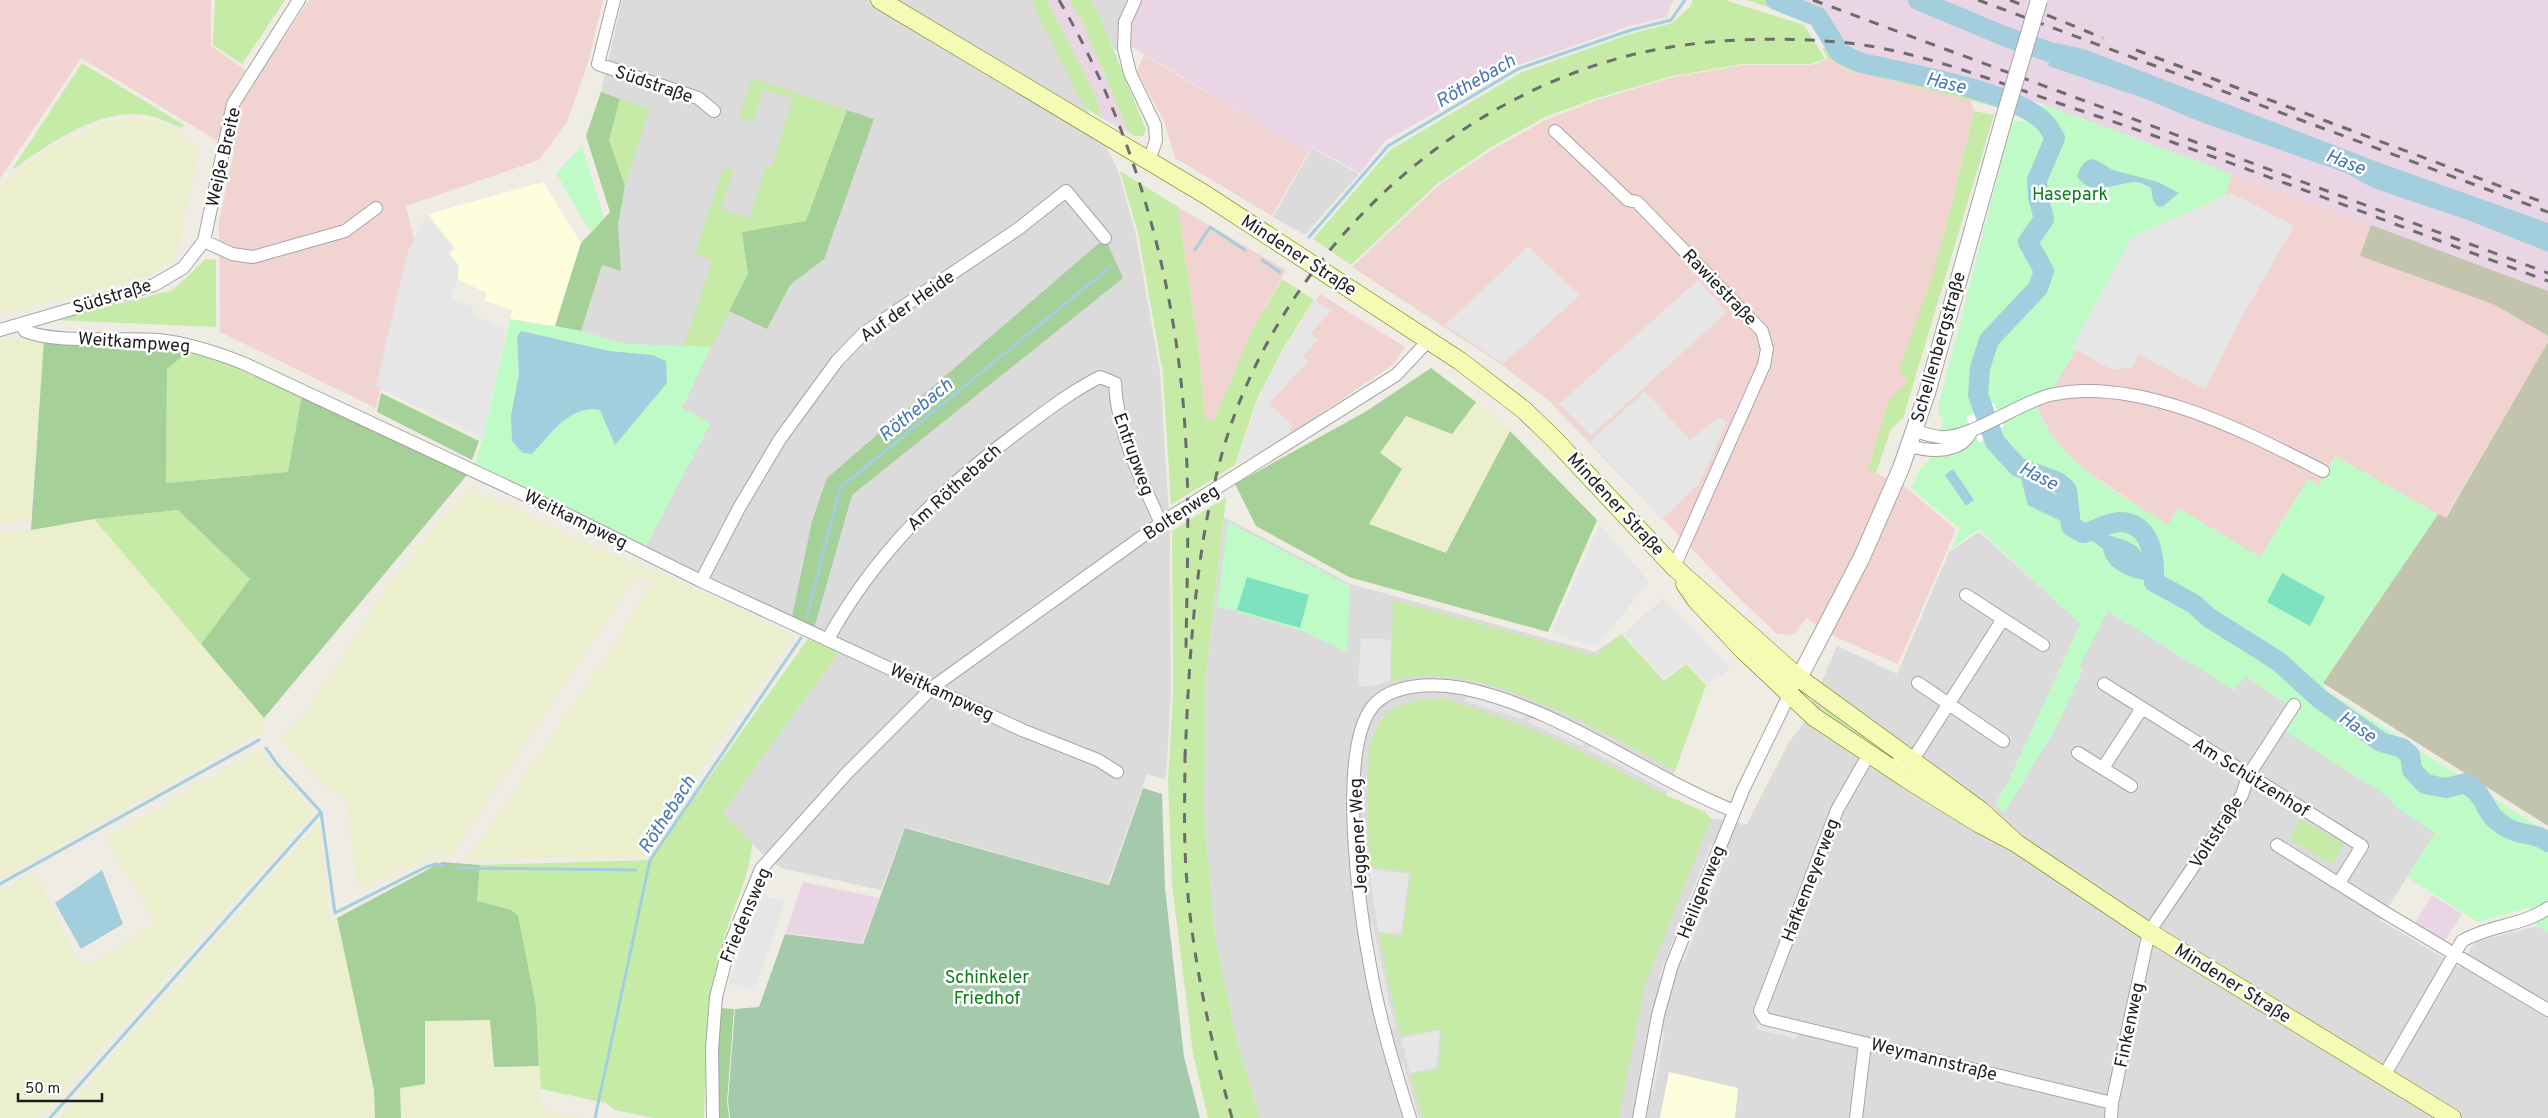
<svg xmlns="http://www.w3.org/2000/svg" width="2548" height="1118" font-family="Overpass,sans-serif">
<style>
.residential{fill:#dcdbdb}
.commercial{fill:#f1d4d2}
.industrial{fill:#e9d5e4}
.education{fill:#fdffdc}
.construction{fill:#c3c4ae}
.farmland{fill:#ebefce}
.grass{fill:#c6eba7}
.forest{fill:#a5d097}
.cemetery{fill:#a4c9ab}
.park{fill:#befbc6}
.pitch{fill:#7ee1bf}
.parking{fill:#e6e6e6}
.water{fill:#a2cede}
.pier{fill:#fff}
.lines{fill:none;stroke-linecap:round;stroke-linejoin:round}
.stream{stroke:#a2cede;stroke-width:3}
.river{stroke:#a2cede;stroke-width:20}
.minor-casing{stroke:#a5a5a5;stroke-width:14}
.tertiary-casing{stroke:#a5a5a5;stroke-width:18}
.secondary-casing{stroke:#667801;stroke-width:19}
.minor{stroke:#fff;stroke-width:12}
.tertiary{stroke:#fff;stroke-width:16}
.secondary{stroke:#f5fbb5;stroke-width:18}
.rail{stroke:#6c6c6c;stroke-width:3;stroke-dasharray:10 10;stroke-linecap:butt}
.tertiary-bridge-casing{stroke:#a5a5a5;stroke-width:18;stroke-linecap:butt}
.tertiary-bridge{stroke:#fff;stroke-width:16}
.labels{text-anchor:middle;stroke-width:5;stroke-linejoin:round;paint-order:stroke}
.street-label{font-size:18px;fill:#1e1e1e;stroke:#fff}
.park-label{font-size:18px;fill:#088017;stroke:#fff}
.water-label{font-size:19px;font-style:italic;fill:#4777b0;stroke:#fff}
</style>
<rect width="100%" height="100%" fill="#efece3"/>
<path class="residential" d="M 622,0 L 1031,0 L 1118,170 L 1136,235 L 1160,372 L 1170,530 L 1171,692 L 1166,779 L 1147,774 L 1108,884 L 905,827 L 881,890 L 781,868 L 768,859 L 721,814 L 843,647 L 644,548 L 710,424 L 682,408 L 710,347 L 625,344 L 581,331 L 602,265 L 621,270 L 618,225 L 625,186 L 620,99 L 601,92 Z
M 1091,0 L 1130,0 L 1124,48 L 1115,51 Z
M 1312,148 L 1359,174 L 1305,235 L 1273,217 Z
M 1224,517 L 1351,584 L 1595,652 L 1621,634 L 1664,681 L 1686,664 L 1706,685 L 1666,795 L 1705,812 L 1711,818 L 1747,824 L 1789,742 L 1803,724 L 1837,646 L 1897,674 L 1949,552 L 1979,532 L 2080,623 L 2108,611 L 2234,690 L 2245,676 L 2288,704 L 2390,798 L 2394,806 L 2435,833 L 2380,920 L 2459,967 L 2475,942 L 2537,926 L 2548,932 L 2548,1118 L 1260,1118 L 1237,1042 L 1215,936 L 1204,814 L 1206,674 Z"/>
<path class="commercial" d="M 0,0 L 211,0 L 211,46 L 257,78 L 309,0 L 603,0 L 588,63 L 567,122 L 539,160 L 406,206 L 415,244 L 376,408 L 220,332 L 219,221 L 234,151 L 81,58 L 0,179 Z
M 1144,55 L 1308,153 L 1272,216 L 1175,158 L 1164,121 L 1137,71 Z
M 1828,59 L 1846,69 L 1970,99 L 1974,111 L 1908,381 L 1888,401 L 1868,469 L 1908,489 L 1956,530 L 1898,664 L 1837,638 L 1806,618 L 1794,635 L 1777,634 L 1736,595 L 1550,402 L 1502,365 L 1352,267 L 1438,186 L 1493,149 L 1546,120 L 1597,100 L 1674,77 L 1744,65 L 1812,65 Z
M 2232,174 L 2371,225 L 2361,256 L 2495,305 L 2548,336 L 2548,342 L 2445,518 L 2335,456 L 2319,485 L 2308,479 L 2260,558 L 2178,508 L 2168,526 L 2074,463 L 2050,434 L 2034,400 L 2049,395 L 2075,350 L 2225,196 Z
M 1178,207 L 1286,270 L 1252,330 L 1214,420 L 1205,419 L 1199,352 Z
M 1320,294 L 1405,347 L 1394,364 L 1289,435 L 1237,464 L 1259,399 L 1284,349 Z"/>
<path class="industrial" d="M 1047,0 L 1069,0 L 1082,21 L 1129,133 L 1102,118 L 1096,96 Z
M 1130,0 L 1673,0 L 1667,17 L 1630,26 L 1516,66 L 1385,141 L 1360,173 L 1312,147 L 1308,153 L 1134,48 L 1124,48 Z
M 1794,0 L 2548,0 L 2548,291 L 2043,104 L 1858,62 L 1840,53 L 1827,32 L 1825,11 Z
M 803,882 L 879,898 L 862,943 L 786,933 Z
M 2432,895 L 2462,914 L 2444,942 L 2414,924 Z"/>
<path class="education" d="M 543,182 L 581,243 L 555,326 L 510,319 L 512,310 L 485,301 L 487,293 L 458,280 L 459,265 L 449,254 L 455,248 L 428,214 Z
M 1669,1072 L 1738,1088 L 1735,1118 L 1660,1118 Z"/>
<path class="construction" d="M 2371,225 L 2548,291 L 2548,336 L 2495,305 L 2360,256 Z
M 2548,342 L 2548,826 L 2323,683 L 2438,514 L 2446,518 Z"/>
<path class="farmland" d="M 133,118 L 157,121 L 180,132 L 199,150 L 176,259 L 148,276 L 0,315 L 0,189 L 14,174 L 44,151 L 107,121 Z
M 4,339 L 44,340 L 30,520 L 0,523 L 0,340 Z
M 1476,402 L 1510,431 L 1446,554 L 1369,524 L 1402,469 L 1380,453 L 1406,416 L 1452,434 Z
M 471,491 L 507,505 L 588,545 L 679,581 L 789,633 L 792,637 L 710,754 L 643,857 L 465,859 L 494,822 L 613,647 L 652,581 L 637,575 L 451,856 L 439,853 L 363,887 L 357,885 L 348,809 L 342,797 L 322,783 L 280,736 L 305,712 L 324,687 L 390,581 L 460,499 Z
M 94,519 L 264,718 L 265,730 L 0,879 L 0,534 Z
M 257,751 L 264,755 L 313,813 L 39,1118 L 0,1118 L 0,892 L 35,873 L 80,966 L 90,964 L 154,926 L 150,913 L 106,838 Z
M 319,821 L 329,914 L 337,918 L 374,1090 L 375,1118 L 58,1118 Z
M 490,1020 L 495,1067 L 539,1066 L 541,1089 L 539,1109 L 586,1118 L 401,1118 L 400,1088 L 425,1084 L 425,1021 Z"/>
<path class="grass" d="M 215,0 L 285,0 L 242,64 L 213,45 Z
M 1031,0 L 1047,0 L 1096,96 L 1102,118 L 1085,108 Z
M 1069,0 L 1091,0 L 1099,14 L 1146,130 L 1143,136 L 1135,136 L 1129,133 L 1082,21 Z
M 1693,0 L 1725,0 L 1804,25 L 1825,59 L 1811,64 L 1743,64 L 1673,76 L 1594,99 L 1545,117 L 1493,146 L 1437,184 L 1351,265 L 1313,239 L 1390,150 L 1520,73 L 1630,34 L 1672,23 L 1690,7 Z
M 1747,0 L 1794,0 L 1826,10 L 1827,27 Z
M 1822,48 L 1838,48 L 1840,53 L 1858,62 L 1986,91 L 2000,96 L 1997,107 L 1846,69 L 1828,59 Z
M 82,63 L 184,125 L 181,128 C 166,121 151,114 134,114 C 93,113 43,147 11,171 Z
M 752,78 L 847,110 L 806,221 L 742,232 L 748,274 L 711,347 L 684,346 L 712,260 L 695,254 L 723,168 L 733,170 L 721,209 L 750,218 L 766,165 L 772,166 L 793,98 L 763,89 L 753,122 L 739,118 Z
M 620,99 L 649,109 L 625,186 L 609,140 Z
M 1974,111 L 1994,115 L 1903,418 L 1891,429 L 1876,473 L 1868,469 L 1888,401 L 1908,381 L 1899,370 L 1931,280 L 1945,230 Z
M 1120,171 L 1178,207 L 1199,352 L 1205,419 L 1214,420 L 1252,330 L 1282,279 L 1314,300 L 1285,345 L 1257,399 L 1235,465 L 1171,505 L 1163,374 L 1138,233 Z
M 206,259 L 216,260 L 216,327 L 54,320 L 173,290 Z
M 195,346 L 302,394 L 288,472 L 166,483 L 167,369 Z
M 1226,497 L 1206,674 L 1204,814 L 1215,936 L 1237,1042 L 1260,1118 L 1208,1118 L 1193,1054 L 1172,885 L 1168,780 L 1173,692 L 1172,531 Z
M 178,510 L 251,579 L 201,644 L 94,519 Z
M 1393,600 L 1596,656 L 1621,634 L 1664,681 L 1686,664 L 1706,685 L 1675,771 C 1605,733 1470,653 1391,682 Z
M 813,632 L 843,647 L 722,813 L 752,843 C 750,878 731,911 722,945 C 706,1001 706,1060 704,1118 L 654,1118 L 615,1110 L 606,1103 L 541,1089 L 536,1007 L 477,902 L 480,865 L 650,860 Z
M 1444,698 L 1519,724 L 1569,745 L 1665,795 L 1705,812 L 1711,818 L 1645,985 L 1619,1118 L 1423,1118 L 1410,1074 L 1438,1069 L 1442,1029 L 1400,1036 L 1379,933 L 1402,936 L 1411,872 L 1370,867 L 1367,816 L 1369,745 L 1379,722 L 1393,708 L 1419,700 Z
M 1826,710 L 1870,744 L 1888,750 L 1898,760 L 1862,743 L 1822,717 Z
M 2301,819 L 2343,844 L 2332,864 L 2289,838 Z"/>
<path class="forest" d="M 601,92 L 620,99 L 609,140 L 625,186 L 618,225 L 621,271 L 602,265 L 581,331 L 555,326 L 581,243 L 610,212 L 586,136 Z
M 847,110 L 874,119 L 824,259 L 790,285 L 767,329 L 729,311 L 748,274 L 742,232 L 806,221 Z
M 1105,238 L 1123,278 L 852,495 L 813,632 L 791,622 L 812,521 L 827,478 Z
M 44,339 L 195,346 L 167,369 L 166,483 L 288,472 L 302,394 L 467,475 L 264,718 L 201,644 L 250,579 L 178,510 L 94,519 L 31,530 Z
M 1431,368 L 1476,402 L 1452,434 L 1406,416 L 1380,453 L 1402,469 L 1369,524 L 1446,553 L 1510,431 L 1597,520 L 1548,632 L 1349,577 L 1256,526 L 1235,484 L 1365,412 Z
M 381,393 L 479,441 L 472,460 L 377,412 Z
M 442,862 L 480,865 L 477,901 L 511,910 L 518,916 L 536,1007 L 539,1066 L 494,1067 L 490,1020 L 425,1021 L 425,1084 L 400,1088 L 401,1118 L 375,1118 L 374,1090 L 337,918 Z
M 720,1008 L 734,1009 L 727,1102 L 729,1118 L 720,1118 L 716,1044 Z"/>
<path class="cemetery" d="M 1143,788 L 1162,794 L 1165,888 L 1184,1057 L 1200,1118 L 730,1118 L 728,1102 L 735,1009 L 759,1007 L 785,934 L 863,944 L 905,828 L 1109,885 Z"/>
<path class="park" d="M 2043,104 L 2232,174 L 2225,196 L 2132,237 L 2072,348 L 2076,350 L 2049,395 L 2034,400 C 2059,466 2112,488 2168,525 L 2178,508 L 2260,557 L 2308,479 L 2319,485 L 2335,456 L 2438,514 L 2323,683 L 2327,691 L 2548,833 L 2548,932 L 2537,926 L 2530,907 L 2478,922 L 2407,877 L 2435,833 L 2394,806 L 2390,798 L 2275,725 L 2287,704 L 2245,676 L 2234,690 L 2108,611 L 2079,667 L 2083,669 L 2056,728 L 2004,813 L 1995,804 L 2008,782 L 2080,624 L 1979,529 L 1951,549 L 1960,529 L 1911,488 L 1921,468 L 1929,461 L 1944,419 L 1939,414 L 1939,404 L 2012,121 L 2034,121 Z
M 582,146 L 604,218 L 591,233 L 556,173 Z
M 510,319 L 581,331 L 625,344 L 711,347 L 682,408 L 711,423 L 646,546 L 474,466 L 483,438 Z
M 1228,522 L 1350,586 L 1347,652 L 1300,630 L 1217,606 Z"/>
<path class="pitch" d="M 2282,573 L 2325,597 L 2310,626 L 2267,602 Z
M 1247,577 L 1309,595 L 1300,628 L 1237,610 Z"/>
<path class="parking" d="M 2232,193 L 2294,226 L 2239,322 L 2205,389 L 2139,355 L 2132,367 L 2112,370 L 2072,348 L 2132,237 Z
M 426,215 L 454,249 L 448,254 L 458,265 L 457,281 L 450,297 L 474,308 L 472,314 L 506,330 L 483,438 L 376,386 L 407,254 Z
M 1528,247 L 1580,295 L 1503,364 L 1445,325 Z
M 1698,280 L 1727,312 L 1591,436 L 1559,404 Z
M 1316,301 L 1331,311 L 1311,333 L 1318,341 L 1302,356 L 1308,362 L 1269,403 L 1292,425 L 1289,435 L 1237,464 L 1259,399 L 1284,349 Z
M 1645,391 L 1690,440 L 1718,417 L 1727,422 L 1699,484 L 1663,519 L 1590,442 Z
M 1600,524 L 1649,582 L 1596,647 L 1551,633 Z
M 1663,598 L 1730,668 L 1722,675 L 1707,683 L 1685,662 L 1664,678 L 1624,634 Z
M 1361,638 L 1391,640 L 1390,681 L 1372,686 L 1358,686 Z
M 1470,695 L 1528,715 L 1521,719 L 1464,701 Z
M 1534,717 L 1588,742 L 1581,746 L 1526,722 Z
M 1594,745 L 1677,790 L 1670,793 L 1587,749 Z
M 1357,821 L 1363,825 L 1366,860 L 1360,856 Z
M 1710,845 L 1713,846 L 1662,981 L 1658,979 Z
M 1721,858 L 1725,860 L 1684,961 L 1680,960 Z
M 1369,869 L 1409,874 L 1401,934 L 1378,932 Z
M 761,894 L 785,902 L 754,992 L 729,983 Z
M 1366,920 L 1373,924 L 1395,1029 L 1388,1027 Z
M 1758,1022 L 1798,1031 L 1796,1039 L 1756,1029 Z
M 1440,1030 L 1436,1068 L 1410,1073 L 1401,1038 Z
M 1662,1031 L 1665,1031 L 1654,1091 L 1651,1090 Z
M 1397,1063 L 1404,1065 L 1419,1118 L 1413,1118 Z"/>
<path class="water" d="M 2056,43 L 2084,49 L 2383,164 L 2548,223 L 2548,252 L 2465,219 L 2373,188 L 2346,173 L 2198,121 L 2146,99 L 2048,66 Z
M 2094,159 L 2113,170 L 2158,182 L 2179,193 L 2162,207 L 2157,206 L 2153,200 L 2151,188 C 2146,185 2141,182 2136,182 C 2116,182 2091,199 2077,176 C 2081,166 2083,160 2094,159 Z
M 521,331 L 609,351 L 652,355 L 666,361 L 667,383 L 615,445 L 600,410 C 570,404 551,434 532,454 L 523,453 L 512,441 L 511,416 L 519,374 L 517,337 Z
M 2018,467 L 2030,471 L 2038,485 L 2057,495 L 2070,514 L 2071,526 L 2028,505 Z
M 1953,469 L 1974,500 L 1966,506 L 1945,475 Z
M 2096,531 C 2108,536 2127,539 2137,547 C 2146,556 2143,565 2155,573 L 2154,582 C 2134,579 2107,572 2103,549 L 2083,533 Z
M 102,870 L 123,924 L 81,949 L 55,903 Z"/>
<path class="pier" d="M 1994,403 L 2004,426 L 1979,443 L 1966,417 Z"/>
<g class="lines">
<path class="stream" d="M 1309,237 L 1388,146 L 1518,69 L 1631,30 L 1671,20 L 1685,0
M 1195,250 L 1210,227 L 1245,250
M 1262,260 L 1280,272
M 807,617 L 840,488 L 1110,267
M 266,748 L 278,765 L 321,812
M 456,868 L 636,870
M 0,884 L 259,740
M 50,1118 L 321,812 L 335,913 L 426,867 L 436,864 L 444,866
M 595,1118 L 650,860 L 801,638"/>
<path class="river" d="M 1776,0 L 1818,17 L 1840,53 L 1858,62 C 1903,73 2019,91 2047,125 C 2050,129 2052,134 2055,138 L 2037,180 L 2038,197 L 2044,219 L 2028,242 L 2044,271 L 2038,288 L 1989,340 L 1980,368 L 1978,395 L 1995,442 L 2018,467 L 2058,482 L 2067,490 L 2071,526 L 2083,533 C 2096,531 2107,522 2120,522 C 2152,523 2155,558 2154,582 L 2194,604 L 2208,617 L 2278,661 L 2320,699 L 2381,742 L 2402,748 L 2410,755 L 2412,770 L 2425,784 L 2446,788 L 2466,783 C 2470,787 2477,791 2480,796 C 2490,811 2488,815 2504,826 C 2520,837 2533,831 2548,842
M 1918,0 L 2004,36 L 2078,62"/>
<g class="minor-casing">
<path id="minor" d="M 614,0 L 598,64 L 698,98 L 714,111
M 1135,0 L 1125,22 L 1124,48 L 1130,73 L 1155,125 L 1156,140 L 1149,161
M 1555,131 L 1628,200 L 1637,202 L 1762,331 L 1767,349 L 1764,365 L 1674,567
M 204,241 L 232,254 L 253,257 L 345,231 L 376,208
M 21,324 L 25,331 C 55,344 122,337 158,340 C 188,343 215,352 243,363 L 572,517 L 701,581 L 1022,730 L 1098,760 L 1117,772
M 0,330 L 154,285 L 183,268 L 204,241 L 233,104 L 299,0
M 1914,431 C 1923,433 1931,436 1940,437 C 1969,440 2018,403 2050,395 C 2138,375 2246,432 2323,471
M 1909,446 C 1931,452 1962,454 1972,430
M 701,581 L 739,508 L 780,439 L 837,361 L 864,333 L 1018,229 L 1066,191 L 1105,238
M 1966,595 L 2043,645
M 828,639 C 874,555 941,489 1018,432 C 1045,412 1070,392 1100,377 L 1115,383 C 1117,431 1141,480 1161,523
M 1918,683 L 2003,741
M 2104,684 L 2362,846 L 2339,883
M 2078,753 L 2131,786
M 1869,754 L 1837,810 L 1760,1011 L 1765,1019 L 2112,1103
M 1885,764 L 1902,765 L 1912,761 L 2003,619
M 2103,768 L 2142,708
M 2277,845 L 2384,912 L 2548,1010
M 2384,1076 L 2462,941 C 2489,925 2523,926 2548,908
M 713,1118 L 712,1049 L 716,997 L 729,947 L 761,869 L 847,773 L 933,687 L 1161,523 L 1396,375 L 1429,340
M 1410,1118 C 1395,1070 1380,1021 1371,971 C 1360,914 1336,751 1373,706 C 1392,683 1435,683 1462,688 C 1560,708 1642,774 1734,811
M 1639,1118 L 1658,1015 L 1672,965 L 1743,790 L 1793,687
M 1856,1118 L 1865,1043
M 2111,1118 L 2112,1103 L 2149,932 L 2242,795 L 2248,776 L 2294,705"/>
</g>
<g class="tertiary-casing">
<path id="tertiary" d="M 1799,678 L 1862,557 L 1901,468 L 1927,393 L 2004,118"/>
</g>
<g class="secondary-casing">
<path id="secondary" d="M 880,0 L 1206,195 L 1460,361 L 1524,410 L 1555,440 L 1674,567 L 1799,678 L 1980,810 L 2016,843
M 1685,584 L 1696,600 L 1743,650 L 1814,717 L 1907,779 L 1978,823 L 2016,843 L 2149,932 L 2452,1118"/>
</g>
<use href="#minor" class="minor"/>
<use href="#tertiary" class="tertiary"/>
<use href="#secondary" class="secondary"/>
<path class="rail" d="M 1059,0 C 1134,128 1176,281 1185,428 C 1190,501 1187,575 1186,648
M 1813,0 L 2548,273
M 1978,0 L 2548,212
M 2010,0 L 2103,38
M 2136,50 L 2548,204
M 1185,753 C 1185,784 1184,816 1185,848 C 1188,940 1208,1030 1232,1118
M 1185,759 C 1190,640 1197,500 1244,391 C 1313,229 1462,96 1635,54 C 1704,38 1778,36 1849,43 C 1923,52 1994,81 2064,105 C 2227,159 2387,222 2548,281"/>
<g class="tertiary-bridge-casing">
<path id="tertiary-bridge" d="M 2004,118 L 2039,0"/>
</g>
<use href="#tertiary-bridge" class="tertiary-bridge"/>
</g>
<g class="labels">
<g class="street-label">
<text transform="translate(654 84) rotate(19)" y="6">Südstraße</text>
<text transform="translate(223 157) rotate(-77)" y="6">Weiße Breite</text>
<text transform="translate(1299 255) rotate(33)" y="6">Mindener Straße</text>
<text transform="translate(1720 287) rotate(46)" y="6">Rawiestraße</text>
<text transform="translate(112 296) rotate(-17)" y="6">Südstraße</text>
<text transform="translate(907 306) rotate(-35)" y="6">Auf der Heide</text>
<text transform="translate(134 342) rotate(4)" y="6">Weitkampweg</text>
<text transform="translate(1938 347) rotate(-74)" y="6">Schellenbergstraße</text>
<text transform="translate(1134 454) rotate(70)" y="6">Entrupweg</text>
<text transform="translate(954 487) rotate(-42)" y="6">Am Röthebach</text>
<text transform="translate(1616 504) rotate(47)" y="6">Mindener Straße</text>
<text transform="translate(1181 512) rotate(-33)" y="6">Boltenweg</text>
<text transform="translate(576 519) rotate(26)" y="6">Weitkampweg</text>
<text transform="translate(942 692) rotate(25)" y="6">Weitkampweg</text>
<text transform="translate(2251 777) rotate(32)" y="6">Am Schützenhof</text>
<text transform="translate(2216 832) rotate(-57)" y="6">Voltstraße</text>
<text transform="translate(1358 836) rotate(-93)" y="6">Jeggener Weg</text>
<text transform="translate(1810 880) rotate(-69)" y="6">Hafkemeyerweg</text>
<text transform="translate(1701 892) rotate(-68)" y="6">Heiligenweg</text>
<text transform="translate(745 915) rotate(-67)" y="6">Friedensweg</text>
<text transform="translate(2233 983) rotate(32)" y="6">Mindener Straße</text>
<text transform="translate(2129 1025) rotate(-78)" y="6">Finkenweg</text>
<text transform="translate(1934 1059) rotate(14)" y="6">Weymannstraße</text>
</g>
<g class="park-label">
<text x="2070" y="200">Hasepark</text>
<text x="987" y="983">Schinkeler<tspan x="987" dy="21">Friedhof</tspan></text>
</g>
<g class="water-label">
<text transform="translate(1475 80) rotate(-30)" y="7">Röthebach</text>
<text transform="translate(1946 82) rotate(13)" y="7">Hase</text>
<text transform="translate(2346 161) rotate(21)" y="7">Hase</text>
<text transform="translate(915 409) rotate(-39)" y="7">Röthebach</text>
<text transform="translate(2039 475) rotate(27)" y="7">Hase</text>
<text transform="translate(2358 726) rotate(34)" y="7">Hase</text>
<text transform="translate(666 814) rotate(-57)" y="7">Röthebach</text>
</g>
</g>
<path d="M18 1093v8h84v-8" fill="none" stroke="#1e1e1e" stroke-width="2.5"/>
<text x="25" y="1093" font-size="15" fill="#1e1e1e" stroke="#ffffff" stroke-width="4" paint-order="stroke">50 m</text>
</svg>
